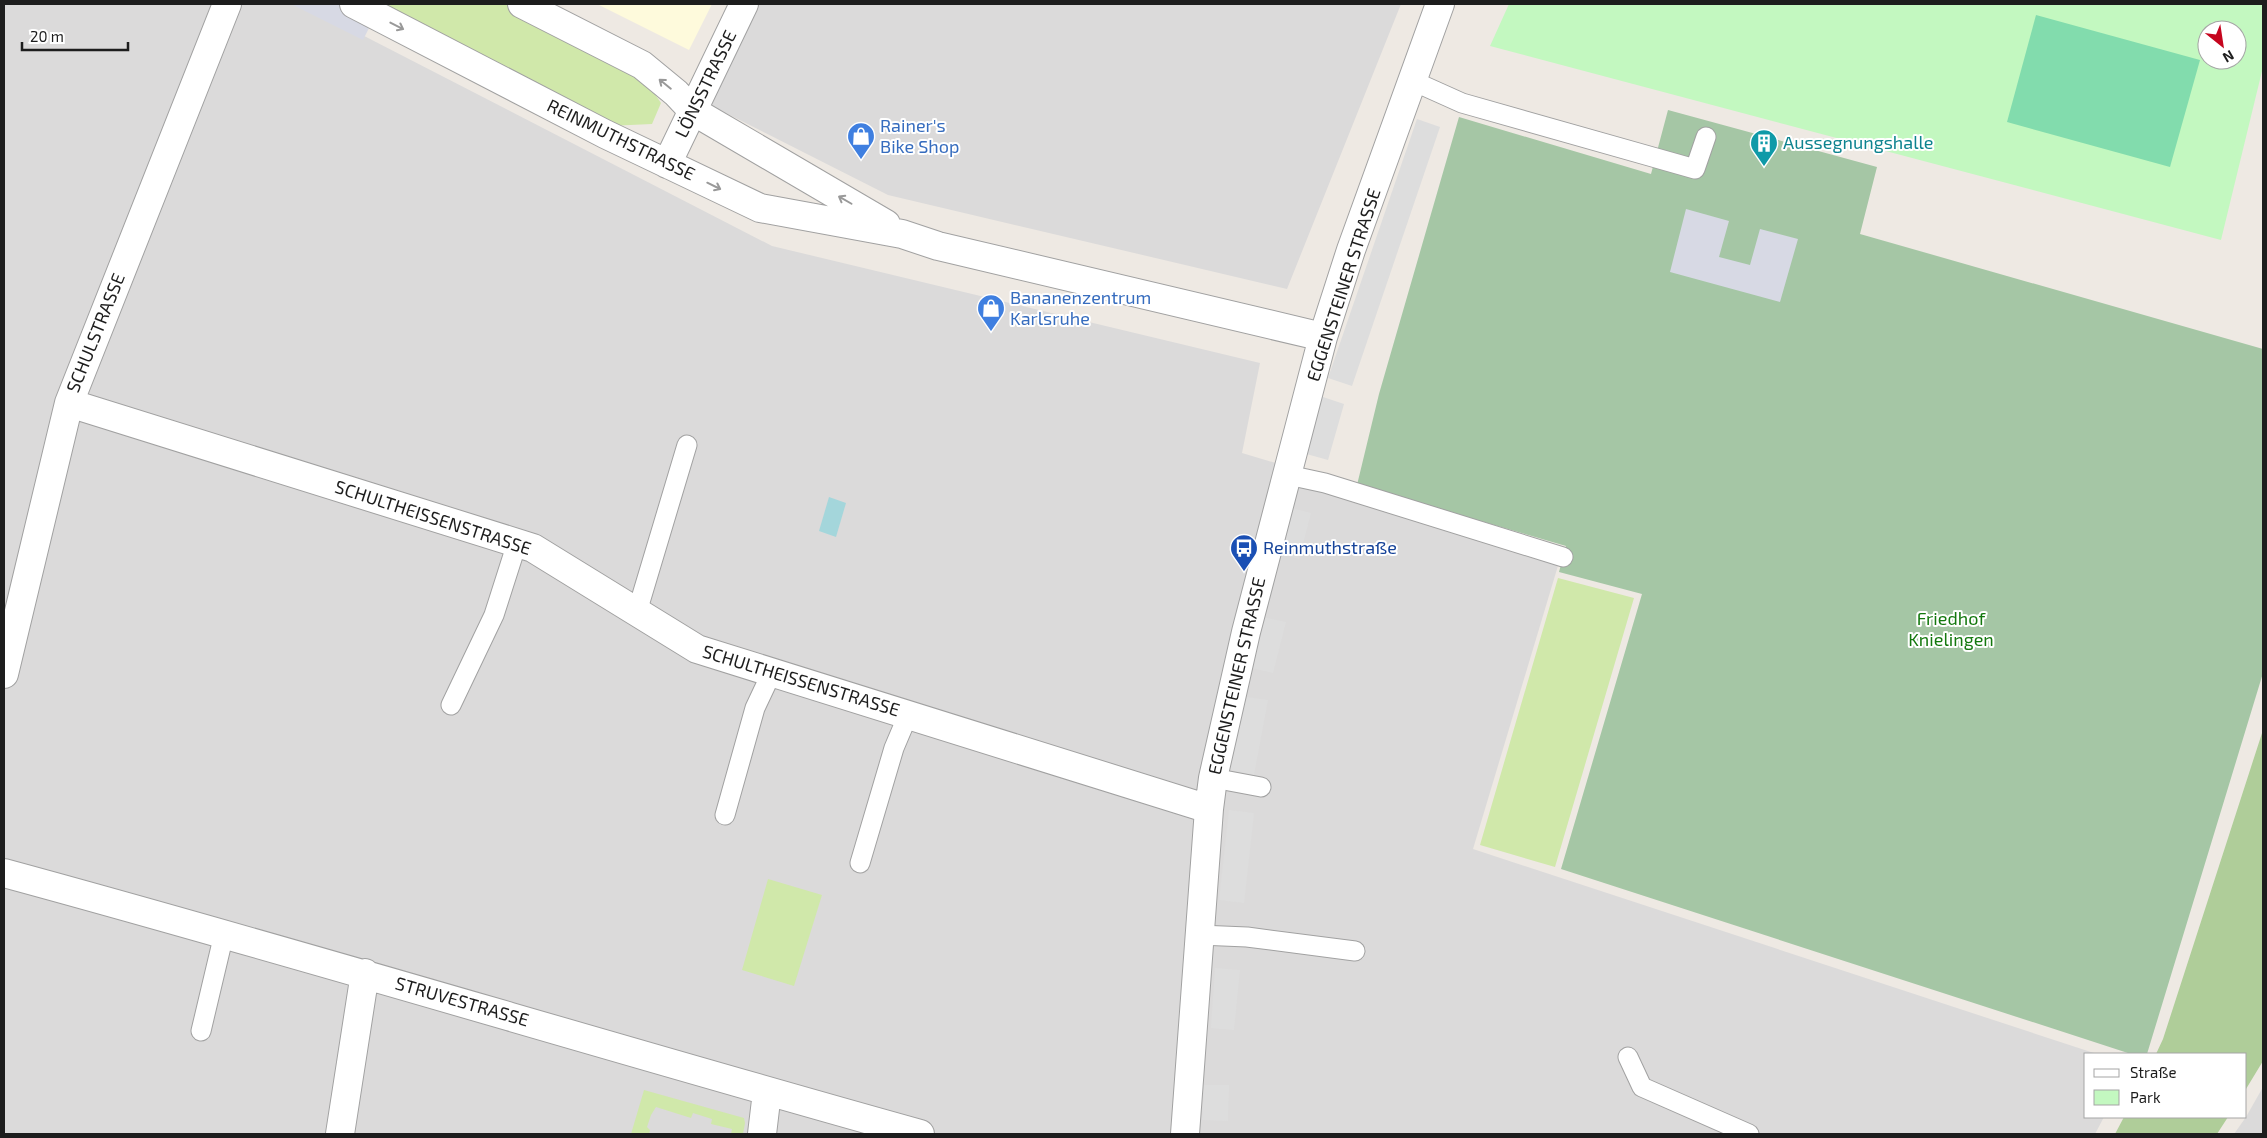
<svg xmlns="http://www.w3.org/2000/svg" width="2267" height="1138" font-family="'Exo 2',sans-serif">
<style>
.residential{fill:#dbdada}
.education{fill:#fefadc}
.grass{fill:#d0e8aa}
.forest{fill:#afcd99}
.cemetery{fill:#a5c6a5}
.park{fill:#c3f8c0;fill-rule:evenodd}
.pitch{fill:#82dcad}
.parking{fill:#ddd}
.plaza{fill:#d7d9e4}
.water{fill:#a4d6db}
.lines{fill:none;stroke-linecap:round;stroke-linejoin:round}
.lane-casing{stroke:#a1a1a1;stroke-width:21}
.street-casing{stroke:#a1a1a1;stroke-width:30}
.lane{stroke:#fff;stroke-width:19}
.street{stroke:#fff;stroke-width:28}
.oneway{stroke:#999}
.labels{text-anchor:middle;stroke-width:4;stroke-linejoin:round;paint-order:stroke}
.street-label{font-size:18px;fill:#1d1d1d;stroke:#fff}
.shop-label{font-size:18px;fill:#366cbe;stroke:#fff;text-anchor:start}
.culture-label{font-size:18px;fill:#0d838f;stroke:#fff;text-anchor:start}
.transit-label{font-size:18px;fill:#164399;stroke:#fff;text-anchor:start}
.park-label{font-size:18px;fill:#13780e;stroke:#fff}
</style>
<rect width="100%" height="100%" fill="#eee9e3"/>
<path class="residential" d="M 4,4 L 302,4 L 772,246 L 1260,363 L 1242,453 L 1563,549 L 1473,849 L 2097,1054 L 2086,1054 L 2086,1117 L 2104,1117 L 2095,1134 L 4,1134 Z
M 750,4 L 1401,4 L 1287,289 L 888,195 L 700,100 Z
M 2263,1087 L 2263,1134 L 2234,1134 L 2246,1117 Z"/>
<path class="education" d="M 597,4 L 712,4 L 689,50 Z"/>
<path class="grass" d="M 372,4 L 510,4 L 637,68 L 661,103 L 652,124 L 608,126 Z
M 1558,578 L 1634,598 L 1555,867 L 1480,845 Z
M 768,879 L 822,895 L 794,986 L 742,970 Z
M 644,1090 L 744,1118 L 745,1123 L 743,1134 L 731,1134 L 732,1129 L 711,1124 L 712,1119 L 693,1113 L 691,1118 L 656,1107 L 651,1115 L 647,1127 L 650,1130 L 649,1134 L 631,1134 Z"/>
<path class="forest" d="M 2263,730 L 2263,1061 L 2246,1089 L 2246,1054 L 2156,1054 L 2163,1039 Z
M 2124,1117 L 2228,1117 L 2217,1134 L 2115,1134 Z"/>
<path class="cemetery" d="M 1668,110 L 1877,167 L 1860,234 L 2263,349 L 2263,673 L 2147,1054 L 2131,1054 L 1561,869 L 1642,594 L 1559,572 L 1566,546 L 1357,485 L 1379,394 L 1459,117 L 1651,174 Z"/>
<path class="park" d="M 1509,4 L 2263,4 L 2263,67 L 2221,240 L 1490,46 ZM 2207,30 L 2237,30 L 2237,60 L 2207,60 Z"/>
<path class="pitch" d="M 2036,15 L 2200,60 L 2170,167 L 2007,122 Z"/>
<path class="parking" d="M 1417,119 L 1440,127 L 1352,386 L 1328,378 Z
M 1320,396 L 1344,404 L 1328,460 L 1303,453 Z
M 1288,507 L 1311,513 L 1299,559 L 1275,553 Z
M 1258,616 L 1286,622 L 1273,673 L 1247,667 Z
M 1239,696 L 1268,700 L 1254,775 L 1223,768 Z
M 1229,810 L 1254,813 L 1244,903 L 1219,900 Z
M 1215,968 L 1240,970 L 1234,1030 L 1211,1028 Z
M 1204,1085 L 1229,1085 L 1228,1121 L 1202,1120 Z"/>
<path class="plaza" d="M 291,4 L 346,4 L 374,18 L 363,40 Z
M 1686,209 L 1729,221 L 1719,257 L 1750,265 L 1760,229 L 1798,239 L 1780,302 L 1670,272 Z"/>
<path class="water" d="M 829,497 L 846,503 L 836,537 L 819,531 Z"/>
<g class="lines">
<g class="lane-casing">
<path id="lane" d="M 1413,81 L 1462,103 L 1695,169 L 1706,137
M 1288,475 L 1325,483 L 1563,557
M 637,612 L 687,445
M 451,705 L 494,615 L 517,543
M 1213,778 L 1261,787
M 725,815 L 755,708 L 772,672
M 860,863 L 894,748 L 908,715
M 1199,935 L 1247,937 L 1355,951
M 201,1031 L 224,934
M 1628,1057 L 1642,1087 L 1749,1134"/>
</g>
<g class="street-casing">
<path id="street" d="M 354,4 L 605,134 L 760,208 L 902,234 L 938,246 L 1323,337
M 522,4 L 642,65 L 676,93 L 693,111 L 886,224
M 667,164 L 744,4
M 69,403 L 533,548 L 697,649 L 1209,809
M 4,674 L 69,403 L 227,4
M 4,873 C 310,956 614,1049 920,1134
M 340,1134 L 365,973
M 762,1134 L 767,1092
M 1185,1134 L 1209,809 L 1213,778 L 1246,632 L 1323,337 L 1351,250 L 1440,4"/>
</g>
<use href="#lane" class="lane"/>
<use href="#street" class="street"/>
</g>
<defs><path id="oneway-shaft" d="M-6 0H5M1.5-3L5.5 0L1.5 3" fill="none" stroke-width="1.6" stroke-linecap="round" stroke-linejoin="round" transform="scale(1.25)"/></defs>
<g class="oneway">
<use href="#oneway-shaft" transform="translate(397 26) rotate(27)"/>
<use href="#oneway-shaft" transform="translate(665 84) rotate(-141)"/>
<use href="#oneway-shaft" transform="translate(714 186) rotate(26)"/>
<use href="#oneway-shaft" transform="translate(845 200) rotate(-150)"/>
</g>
<defs>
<g id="shop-pin" transform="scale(1.4375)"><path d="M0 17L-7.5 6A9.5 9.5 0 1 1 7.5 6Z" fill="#3f7fe0" stroke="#fff"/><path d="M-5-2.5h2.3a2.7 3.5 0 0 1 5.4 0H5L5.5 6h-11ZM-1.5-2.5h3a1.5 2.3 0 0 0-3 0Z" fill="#fff"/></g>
<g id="building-pin" transform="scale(1.4375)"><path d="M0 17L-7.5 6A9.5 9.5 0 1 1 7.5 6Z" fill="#0f9aa8" stroke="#fff"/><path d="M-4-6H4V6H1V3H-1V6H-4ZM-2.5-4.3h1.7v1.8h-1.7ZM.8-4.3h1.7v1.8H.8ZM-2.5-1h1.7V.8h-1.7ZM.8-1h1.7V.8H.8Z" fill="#fff"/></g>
<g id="bus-pin" transform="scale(1.4375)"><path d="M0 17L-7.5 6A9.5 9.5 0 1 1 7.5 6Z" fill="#1a4fb4" stroke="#fff"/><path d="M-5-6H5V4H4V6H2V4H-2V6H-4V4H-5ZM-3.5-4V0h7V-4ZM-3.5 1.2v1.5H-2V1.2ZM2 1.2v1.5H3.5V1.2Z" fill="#fff"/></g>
</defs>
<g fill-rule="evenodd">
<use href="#shop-pin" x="861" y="136"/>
<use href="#building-pin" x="1764" y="143"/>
<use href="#shop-pin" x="991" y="308"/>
<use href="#bus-pin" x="1244" y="548"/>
</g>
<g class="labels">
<g class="street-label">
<text transform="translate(706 84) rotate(-64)" y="6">LÖNSSTRASSE</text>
<text transform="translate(621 140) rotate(26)" y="6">REINMUTHSTRASSE</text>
<text transform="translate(1344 285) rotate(-72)" y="6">EGGENSTEINER STRASSE</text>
<text transform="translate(96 333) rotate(-68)" y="6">SCHULSTRASSE</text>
<text transform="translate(433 518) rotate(18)" y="6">SCHULTHEISSENSTRASSE</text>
<text transform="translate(1237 676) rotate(-77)" y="6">EGGENSTEINER STRASSE</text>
<text transform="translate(801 681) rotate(17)" y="6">SCHULTHEISSENSTRASSE</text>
<text transform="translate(462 1002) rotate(16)" y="6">STRUVESTRASSE</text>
</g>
<g class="shop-label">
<text x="880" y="132">Rainer's<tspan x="880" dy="21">Bike Shop</tspan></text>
<text x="1010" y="304">Bananenzentrum<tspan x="1010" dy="21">Karlsruhe</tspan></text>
</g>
<g class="culture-label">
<text x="1783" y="149">Aussegnungshalle</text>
</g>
<g class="transit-label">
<text x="1263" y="554">Reinmuthstraße</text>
</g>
<g class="park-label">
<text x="1951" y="625">Friedhof<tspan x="1951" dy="21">Knielingen</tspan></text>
</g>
</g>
<rect width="2267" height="1138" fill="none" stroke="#1d1d1d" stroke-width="10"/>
<rect x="2084" y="1053" width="162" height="65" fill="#ffffff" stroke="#a5a5a5"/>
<rect x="2094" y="1069" width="25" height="8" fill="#ffffff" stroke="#a5a5a5"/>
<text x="2130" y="1078" font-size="15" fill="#1d1d1d">Straße</text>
<rect x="2094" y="1090" width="25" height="15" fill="#c3f8c0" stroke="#a5a5a5"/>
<text x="2130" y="1103" font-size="15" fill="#1d1d1d">Park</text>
<g transform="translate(2222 45) rotate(150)"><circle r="24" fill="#ffffff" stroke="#a5a5a5"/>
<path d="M0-4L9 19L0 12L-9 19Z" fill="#c5051e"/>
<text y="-8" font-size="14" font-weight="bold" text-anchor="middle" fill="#1d1d1d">N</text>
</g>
<path d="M22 42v8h106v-8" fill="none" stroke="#1d1d1d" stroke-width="2.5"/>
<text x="30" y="42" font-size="15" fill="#1d1d1d" stroke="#ffffff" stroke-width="4" paint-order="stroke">20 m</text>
</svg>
